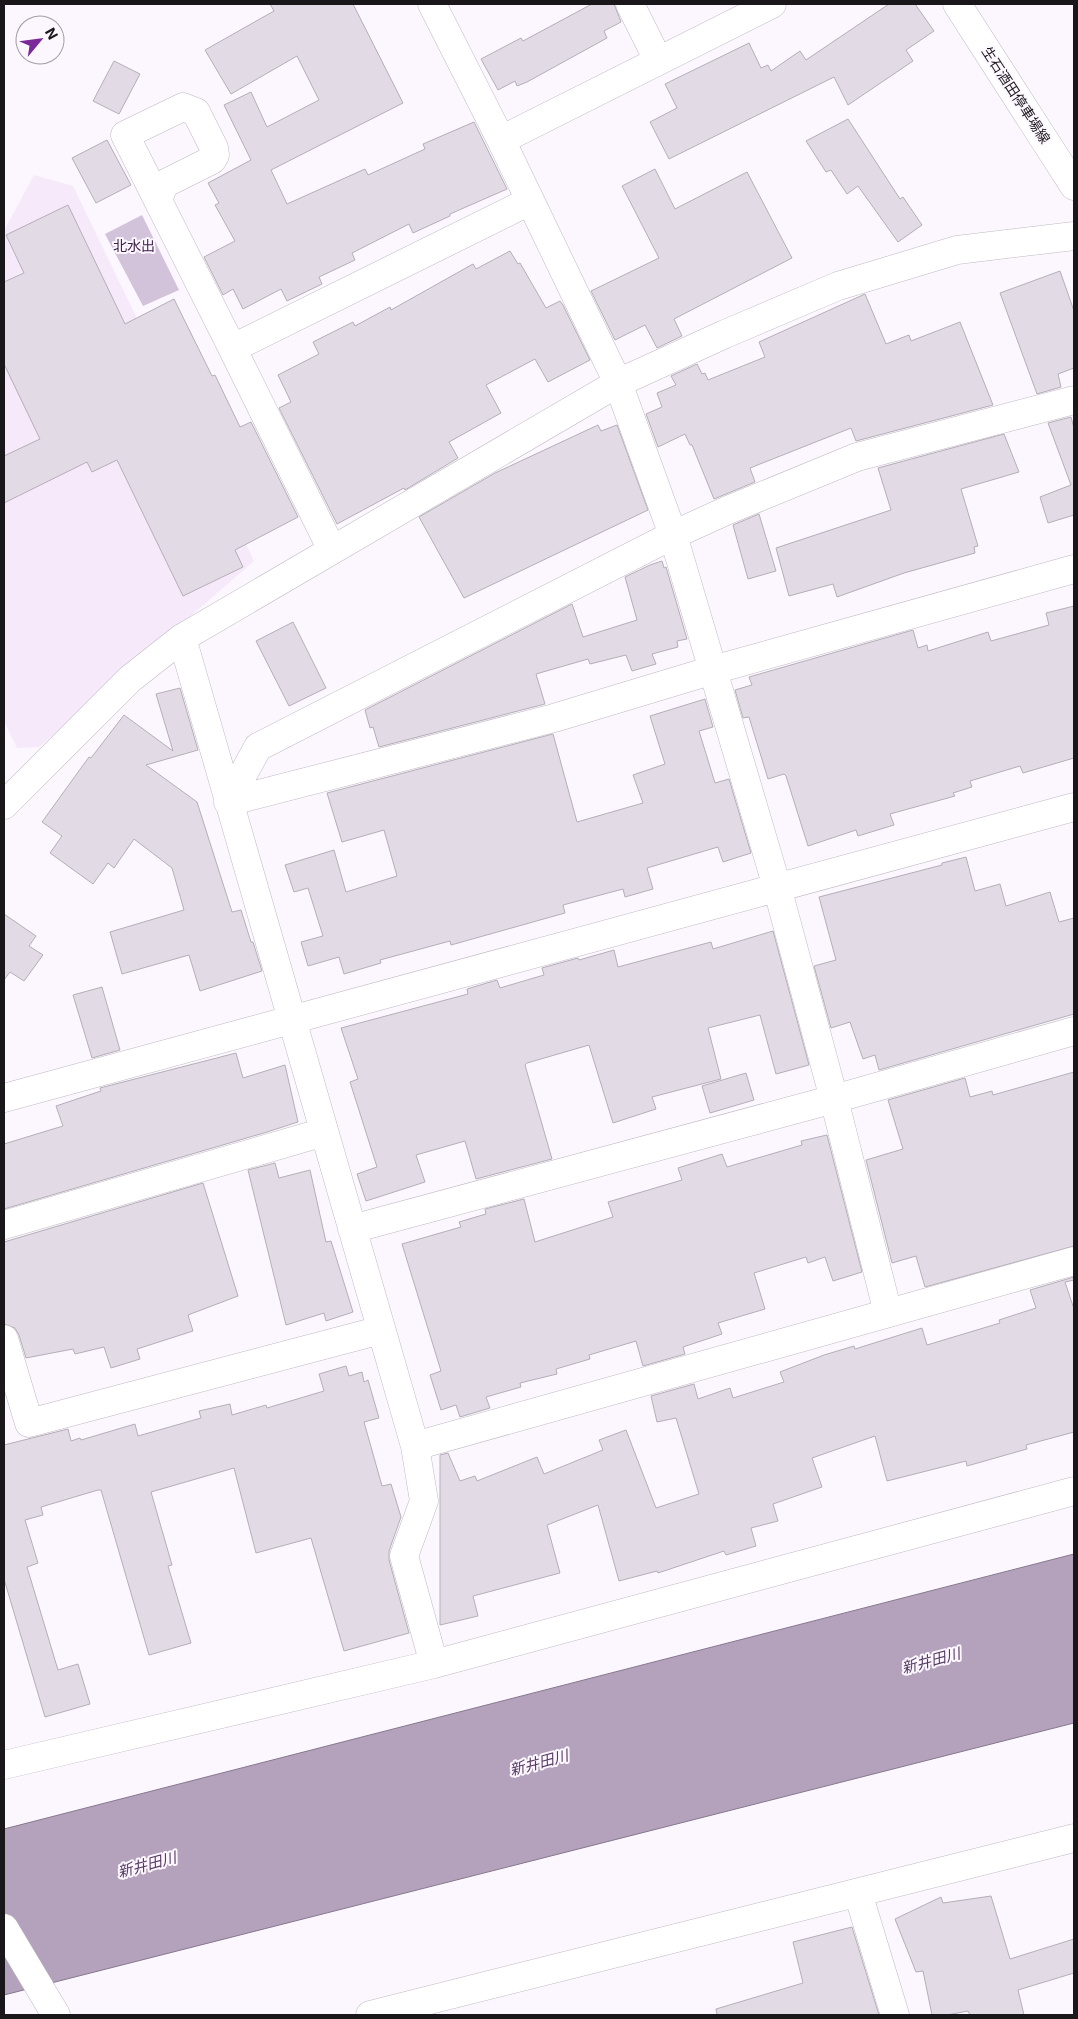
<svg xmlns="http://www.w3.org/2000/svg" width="1078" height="2019" font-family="Inter,'Noto Sans JP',sans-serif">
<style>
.built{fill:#f5e9fa}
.green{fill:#d2c2da}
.water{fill:#b4a2bd;stroke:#86788c}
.building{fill:#e2dbe5;stroke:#b5aeb8}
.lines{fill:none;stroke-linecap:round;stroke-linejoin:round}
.minor-casing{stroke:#c0b9c3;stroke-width:29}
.major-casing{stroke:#c0b9c3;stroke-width:29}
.minor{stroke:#fff;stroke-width:28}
.major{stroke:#fff;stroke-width:28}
.labels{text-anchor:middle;stroke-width:4;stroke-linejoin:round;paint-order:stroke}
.street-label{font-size:14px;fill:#1a171b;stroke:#fcf7ff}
.park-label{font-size:14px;fill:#3c2147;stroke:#fcf7ff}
.water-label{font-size:15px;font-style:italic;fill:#563a62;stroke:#fcf7ff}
</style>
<rect width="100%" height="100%" fill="#fcf7ff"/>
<path class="built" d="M 34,175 L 73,186 L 254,561 L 39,747 L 17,748 L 4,721 L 4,231 Z"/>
<path class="green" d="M 142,215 L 179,290 L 143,306 L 105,234 Z"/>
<path class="water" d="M 1074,1554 L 1074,1723 L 4,1995 L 4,1829 Z"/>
<path class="building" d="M 270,4 L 353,4 L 403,103 L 271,170 L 287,204 L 365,169 L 368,175 L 425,149 L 423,144 L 474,122 L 507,189 L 450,214 L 450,216 L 413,233 L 409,224 L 352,253 L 355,260 L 319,277 L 322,284 L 287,301 L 281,289 L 243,309 L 233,289 L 223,295 L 204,257 L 235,241 L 215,205 L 219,203 L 208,183 L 251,160 L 224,105 L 251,92 L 267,127 L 319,100 L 297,56 L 231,94 L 205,50 L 274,11 Z
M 592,4 L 614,4 L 621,22 L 604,31 L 607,38 L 527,82 L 517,86 L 515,81 L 498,90 L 481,59 L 521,38 L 523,41 Z
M 889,4 L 915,4 L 934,31 L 906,50 L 913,61 L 848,105 L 834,77 L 669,159 L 650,122 L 677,108 L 665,84 L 749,43 L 761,68 L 768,65 L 771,71 L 800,51 L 806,60 Z
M 114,61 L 140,74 L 119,114 L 93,101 Z
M 848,119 L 900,199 L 903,197 L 922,225 L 898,242 L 858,186 L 847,194 L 831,170 L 826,172 L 806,141 Z
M 107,140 L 131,185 L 96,203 L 72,158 Z
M 655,169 L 675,209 L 747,172 L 792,258 L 674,319 L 682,336 L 657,348 L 645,325 L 615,340 L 591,291 L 659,258 L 622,186 Z
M 68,205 L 125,324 L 174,299 L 212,376 L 215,375 L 240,427 L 251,422 L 298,517 L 235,550 L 243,567 L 183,596 L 117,460 L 92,472 L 87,462 L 4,503 L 4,456 L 40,439 L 4,364 L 4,282 L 24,273 L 6,235 Z
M 510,251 L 518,264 L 520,263 L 546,308 L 560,301 L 563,305 L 590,360 L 548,382 L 535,359 L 486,385 L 501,413 L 449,442 L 458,458 L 405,490 L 404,488 L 337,524 L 279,408 L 291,402 L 278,375 L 319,354 L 313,342 L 353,322 L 355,326 L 390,307 L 391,310 L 473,264 L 476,269 Z
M 1060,271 L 1074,311 L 1074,368 L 1058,374 L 1061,387 L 1037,394 L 1000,293 Z
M 865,294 L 886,344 L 909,335 L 911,341 L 960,322 L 993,405 L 856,441 L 851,428 L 750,468 L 755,482 L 714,499 L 692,445 L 690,445 L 685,434 L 658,447 L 646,414 L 662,407 L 657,393 L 676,385 L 671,376 L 697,364 L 702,374 L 705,373 L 708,380 L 765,357 L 759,342 Z
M 1071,417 L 1074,428 L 1074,515 L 1048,523 L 1040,497 L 1071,485 L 1048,423 Z
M 598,425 L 601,431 L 617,425 L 648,510 L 464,598 L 419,517 L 495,473 Z
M 1004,434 L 1019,472 L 961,489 L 978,546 L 974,547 L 975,553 L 904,573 L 837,597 L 833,584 L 789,596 L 776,548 L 891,510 L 878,468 Z
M 759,514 L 776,571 L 748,579 L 733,525 Z
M 662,561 L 664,568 L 666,567 L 687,639 L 677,641 L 678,647 L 652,654 L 656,664 L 632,671 L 626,655 L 590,664 L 588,659 L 536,674 L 545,704 L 379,747 L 373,727 L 370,728 L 365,710 L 572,604 L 583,637 L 637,620 L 625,577 L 650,565 Z
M 1074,606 L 1074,758 L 1023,773 L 1020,766 L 970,781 L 972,787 L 953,793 L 955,796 L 890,814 L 894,825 L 858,836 L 856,830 L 808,846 L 786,776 L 784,774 L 768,779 L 749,717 L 743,718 L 735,690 L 752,685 L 749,677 L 913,630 L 918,648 L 927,645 L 928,651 L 988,632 L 991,641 L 1049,625 L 1046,613 Z
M 293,622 L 326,688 L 289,706 L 256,641 Z
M 180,688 L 198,750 L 146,765 L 197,802 L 232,912 L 241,910 L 251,942 L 253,942 L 262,971 L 200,991 L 189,955 L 122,974 L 110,932 L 184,910 L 172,868 L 134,839 L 114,868 L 108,863 L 93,884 L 50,853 L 62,836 L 42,822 L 89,757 L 91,758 L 124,715 L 173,751 L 156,694 Z
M 705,699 L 713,727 L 699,731 L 715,783 L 729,779 L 751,853 L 723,862 L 718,847 L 647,868 L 653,889 L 625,897 L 623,889 L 563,905 L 565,913 L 451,945 L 450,941 L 380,960 L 381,963 L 344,974 L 339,957 L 308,966 L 301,942 L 323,936 L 308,888 L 294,892 L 285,865 L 334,850 L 346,892 L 397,876 L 384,830 L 342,842 L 327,793 L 553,734 L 577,822 L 643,803 L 633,775 L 665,764 L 650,716 Z
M 966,857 L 975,891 L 1000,884 L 1006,906 L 1050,892 L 1059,922 L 1074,918 L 1074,1014 L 879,1070 L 875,1055 L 863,1059 L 850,1022 L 831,1028 L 814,966 L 836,960 L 819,897 L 942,865 L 942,863 Z
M 4,914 L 36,936 L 29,946 L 43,955 L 24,981 L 10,972 L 4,980 Z
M 773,931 L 809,1065 L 776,1074 L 760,1015 L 708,1028 L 721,1079 L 652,1097 L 656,1109 L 613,1123 L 589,1045 L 527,1063 L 525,1065 L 552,1159 L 476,1179 L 465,1141 L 416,1155 L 425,1182 L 366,1201 L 357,1174 L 377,1167 L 350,1082 L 358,1079 L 341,1028 L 468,994 L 467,989 L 497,980 L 500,988 L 544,975 L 542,968 L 578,958 L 579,960 L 614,950 L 618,967 L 711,942 L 713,949 Z
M 102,987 L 120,1050 L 92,1058 L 73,995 Z
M 236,1053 L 243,1078 L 285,1065 L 298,1122 L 267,1132 L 4,1209 L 4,1144 L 63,1126 L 56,1106 L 101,1091 L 100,1088 Z
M 1074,1072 L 1074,1246 L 925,1287 L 916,1256 L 892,1263 L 866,1160 L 903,1149 L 888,1100 L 965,1078 L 970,1097 L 992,1091 L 993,1095 Z
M 746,1073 L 754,1100 L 710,1113 L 702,1086 Z
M 827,1135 L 862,1272 L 833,1281 L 825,1257 L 808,1263 L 806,1257 L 754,1273 L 765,1309 L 718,1323 L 722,1334 L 683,1347 L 685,1354 L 643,1366 L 636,1341 L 589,1355 L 590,1359 L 556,1369 L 557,1374 L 520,1383 L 521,1387 L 486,1397 L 490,1408 L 460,1417 L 456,1405 L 441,1410 L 430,1375 L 441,1371 L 402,1244 L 461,1227 L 459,1222 L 486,1214 L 485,1209 L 524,1199 L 535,1242 L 613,1217 L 608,1202 L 682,1180 L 678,1168 L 722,1154 L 727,1167 L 802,1145 L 801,1141 Z
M 275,1163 L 279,1178 L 310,1170 L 326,1242 L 331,1241 L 353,1312 L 326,1321 L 324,1313 L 286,1325 L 248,1170 Z
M 203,1183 L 238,1296 L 188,1315 L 193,1331 L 137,1349 L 140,1359 L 111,1368 L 104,1347 L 75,1354 L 73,1349 L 26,1358 L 19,1335 L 15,1328 L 4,1324 L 4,1242 Z
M 1074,1277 L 1074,1280 L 1065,1282 L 1074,1309 L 1074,1432 L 1026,1445 L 1027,1449 L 967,1466 L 966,1461 L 887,1481 L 875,1436 L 812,1458 L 822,1487 L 773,1504 L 778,1521 L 751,1528 L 756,1546 L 726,1555 L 724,1551 L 658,1573 L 657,1571 L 619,1581 L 598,1505 L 547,1525 L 560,1573 L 473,1596 L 478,1616 L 440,1625 L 440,1455 L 448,1453 L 460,1481 L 475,1476 L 477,1481 L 537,1457 L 544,1474 L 603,1450 L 599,1440 L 626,1430 L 656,1508 L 699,1494 L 676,1418 L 657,1422 L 651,1396 L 694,1384 L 698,1399 L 730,1388 L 733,1398 L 784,1382 L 780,1372 L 824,1355 L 854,1346 L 855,1349 L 922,1328 L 927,1345 L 1000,1323 L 999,1320 L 1036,1308 L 1030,1290 Z
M 346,1366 L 349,1376 L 362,1372 L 364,1382 L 368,1380 L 379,1418 L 364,1422 L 382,1486 L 391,1484 L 401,1517 L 389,1551 L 389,1560 L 409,1633 L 344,1651 L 311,1538 L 256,1553 L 234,1468 L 151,1492 L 172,1565 L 168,1566 L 191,1643 L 149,1655 L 101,1490 L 98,1490 L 41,1507 L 43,1515 L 25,1520 L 38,1563 L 27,1567 L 58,1670 L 78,1664 L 90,1704 L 45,1717 L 4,1579 L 4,1445 L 68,1429 L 71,1441 L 80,1438 L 81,1440 L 135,1424 L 138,1436 L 201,1418 L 199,1411 L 230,1404 L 232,1415 L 266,1405 L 267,1408 L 324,1391 L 319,1374 Z
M 991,1896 L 1010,1959 L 1074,1939 L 1074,1973 L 1018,1990 L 1024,2015 L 970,2015 L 968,2011 L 947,2015 L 932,2015 L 923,1971 L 916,1972 L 895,1919 L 941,1897 L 943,1903 Z
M 852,1927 L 879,2015 L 717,2015 L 716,2009 L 803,1983 L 793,1942 Z"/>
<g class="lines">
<g class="minor-casing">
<path id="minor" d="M 432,4 L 501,140
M 630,4 L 658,60
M 772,4 L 501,140 L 618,383 L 673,535 L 777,887 L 834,1099 L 888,1313
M 158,200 L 164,184 L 212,160 L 215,155 L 214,148 L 196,112 L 183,107 L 125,135 C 195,273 264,411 332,550
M 233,348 L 530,201
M 1074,400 L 857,457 L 728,510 L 673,535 L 258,747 L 228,802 L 554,718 L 713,670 L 1074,569
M 182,638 L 415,1446 L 424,1501 L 404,1556 L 434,1664
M 4,805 L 130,679 L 182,638 L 618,383 L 725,334 L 838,286 L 957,250 L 1074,236
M 4,1098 L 1074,807
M 4,1225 L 324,1132
M 352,1229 L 834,1099 L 1074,1031
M 4,1339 L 29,1423 L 381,1330
M 415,1446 L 1074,1261
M 4,1765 L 434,1664 L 1074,1491
M 858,1893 L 895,2015
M 4,1928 L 56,2015
M 370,2015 L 1074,1838"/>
</g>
<g class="major-casing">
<path id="major" d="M 957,4 L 1074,186"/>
</g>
<use href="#minor" class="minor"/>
<use href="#major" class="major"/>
</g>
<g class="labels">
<g class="street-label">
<text transform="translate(1016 95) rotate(57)" y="5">生石酒田停車場線</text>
</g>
<g class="park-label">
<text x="134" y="251">北水出</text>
</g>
<g class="water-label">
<text transform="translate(931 1661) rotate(-15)" y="5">新井田川</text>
<text transform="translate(539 1763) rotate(-15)" y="5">新井田川</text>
<text transform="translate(147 1865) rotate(-15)" y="5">新井田川</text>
</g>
</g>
<rect width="1078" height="2019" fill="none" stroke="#1a171b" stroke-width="10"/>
<g transform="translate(40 40) rotate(61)"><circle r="24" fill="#fcf7ff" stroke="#a29da4"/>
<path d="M0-4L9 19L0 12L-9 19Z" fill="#7b2898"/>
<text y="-8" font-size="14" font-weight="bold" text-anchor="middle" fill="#1a171b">N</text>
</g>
</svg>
